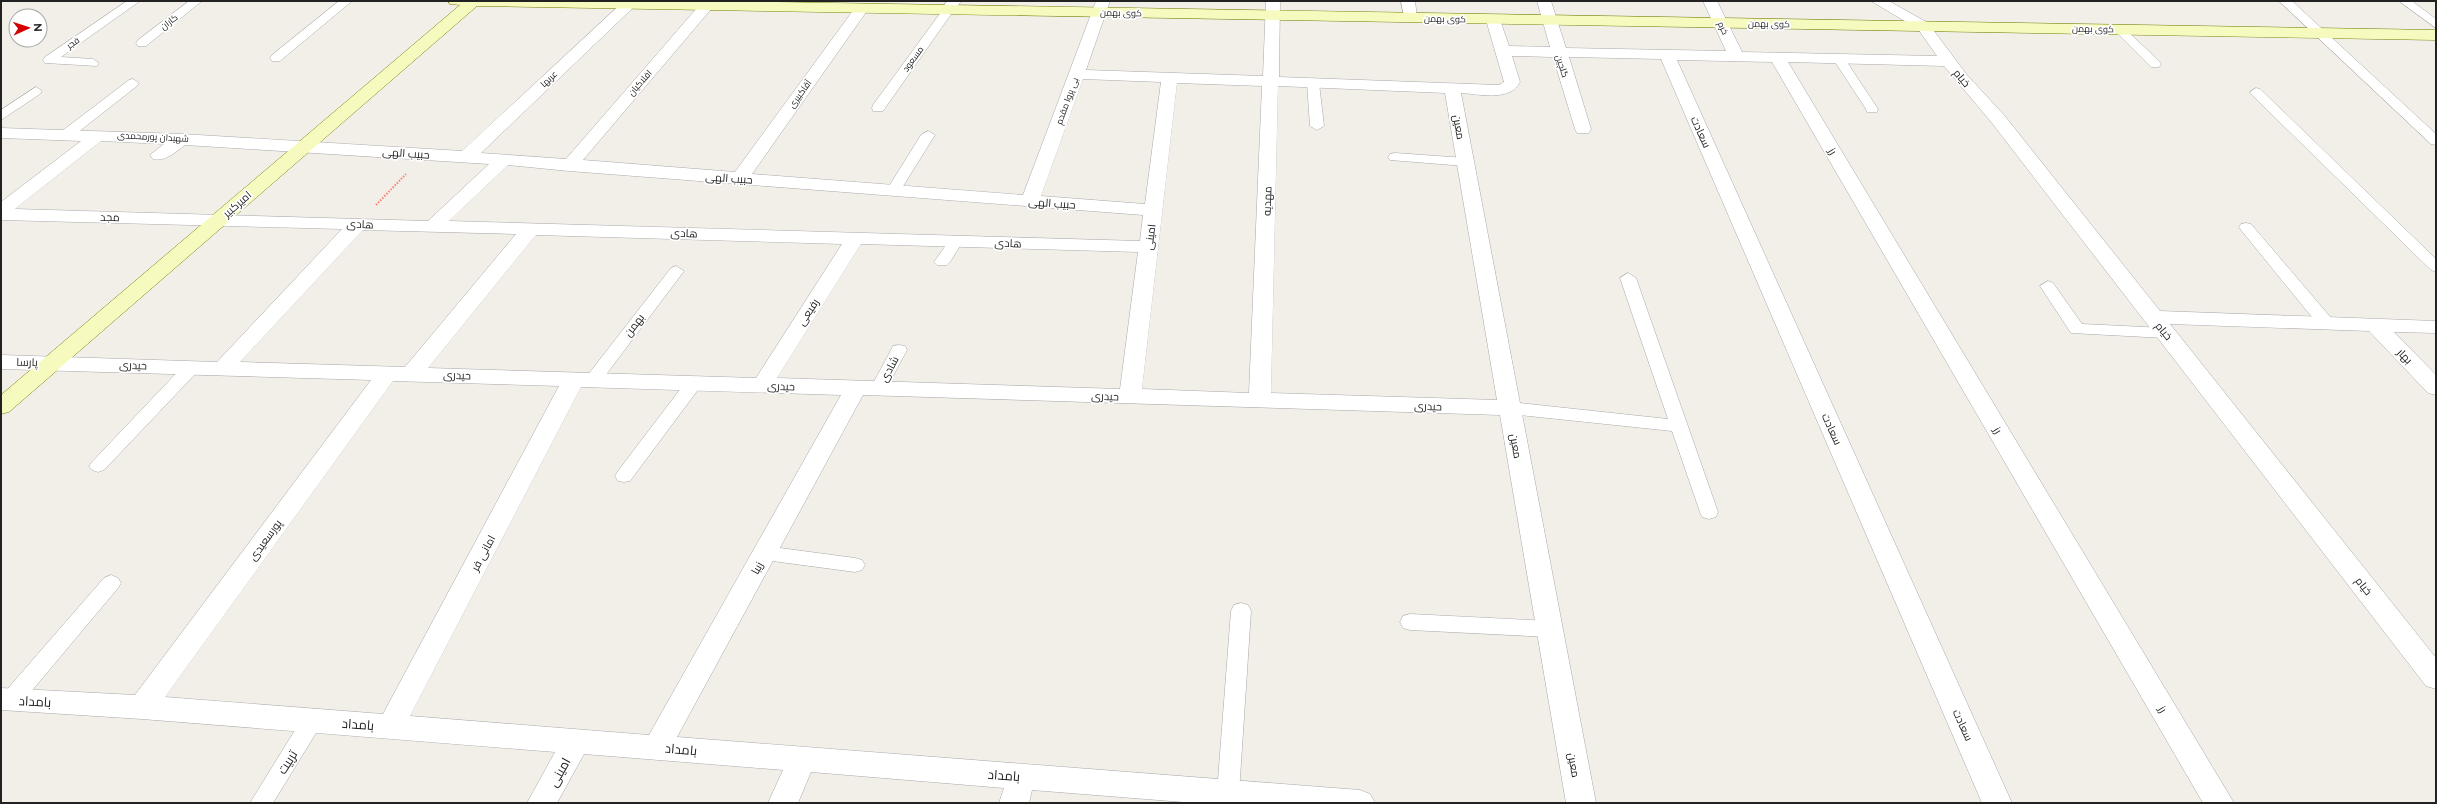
<svg xmlns="http://www.w3.org/2000/svg" width="2437" height="804" font-family="Raleway,Cairo,sans-serif">
<style>
.lines{fill:none;stroke-linecap:round;stroke-linejoin:round}
.lane-casing{stroke:#a9a9a9;stroke-width:1}
.street-casing{stroke:#a9a9a9;stroke-width:1}
.secondary-casing{stroke:#707d05;stroke-width:1}
.path{stroke:#fa8072;stroke-width:2;stroke-dasharray:1.5 1.5;stroke-linecap:butt}
.lane{fill:#fff;fill-rule:evenodd}
.street{fill:#fff;fill-rule:evenodd}
.secondary{fill:#f7fabf;fill-rule:evenodd}
.labels{text-anchor:middle;stroke-width:3.5;stroke-linejoin:round;paint-order:stroke}
.far-street-label{font-size:9px;fill:#222;stroke:#fff}
.street-label{font-size:11px;fill:#222;stroke:#fff}
.near-street-label{font-size:13px;fill:#222;stroke:#fff}
</style>
<rect width="100%" height="100%" fill="#f2efe9"/>
<g class="lines">
<g class="lane-casing">
<path id="lane" d="M 127,1 L 140,1 L 61,57 L 93,59 L 99,63 L 97,66 L 45,63 L 43,60 L 45,57 Z
M 189,1 L 202,1 L 146,46 L 138,46 L 136,43 L 138,40 Z
M 339,1 L 352,1 L 280,61 L 272,61 L 270,58 L 272,55 Z
M 2279,1 L 2292,1 L 2436,134 L 2436,145 L 2431,144 Z
M 2399,1 L 2412,1 L 2436,19 L 2436,28 Z
M 948,7 L 954,10 L 883,111 L 873,111 L 872,108 L 873,105 L 944,8 Z
M 2120,26 L 2124,28 L 2159,61 L 2161,64 L 2159,67 L 2151,67 L 2114,30 Z
M 1839,55 L 1843,56 L 1878,109 L 1877,112 L 1867,112 L 1866,109 L 1833,59 Z
M 133,79 L 139,83 L 137,86 L 72,137 L 62,137 L 60,134 L 62,131 L 129,80 Z
M 1313,79 L 1319,83 L 1324,126 L 1317,130 L 1310,126 L 1307,83 Z
M 36,87 L 42,91 L 40,94 L 1,120 L 1,110 Z
M 2256,88 L 2260,89 L 2436,259 L 2436,272 L 2431,270 L 2252,95 L 2250,92 Z
M 928,131 L 935,135 L 900,191 L 898,194 L 888,194 L 886,191 L 921,135 Z
M 1395,153 L 1465,158 L 1472,162 L 1465,166 L 1390,160 L 1388,157 L 1390,154 Z
M 2246,223 L 2251,224 L 2332,319 L 2334,323 L 2332,327 L 2320,327 L 2241,230 L 2239,227 L 2241,224 Z
M 956,237 L 963,241 L 950,262 L 947,265 L 937,265 L 934,262 L 951,238 Z
M 676,266 L 684,271 L 599,384 L 587,384 L 585,380 L 587,376 L 671,268 Z
M 1628,273 L 1636,278 L 1718,512 L 1716,517 L 1709,519 L 1702,517 L 1700,512 L 1672,431 L 1510,414 L 1504,412 L 1501,408 L 1504,404 L 1510,402 L 1668,419 L 1620,278 Z
M 2048,281 L 2053,283 L 2082,324 L 2165,328 L 2171,329 L 2173,333 L 2171,337 L 2165,338 L 2071,333 L 2040,286 Z
M 899,345 L 905,346 L 907,350 L 886,389 L 884,393 L 872,393 L 870,389 L 891,350 L 893,346 Z
M 192,362 L 198,363 L 200,367 L 198,371 L 104,470 L 98,472 L 92,470 L 89,466 L 92,462 L 186,363 Z
M 694,377 L 700,379 L 702,383 L 700,387 L 630,481 L 624,482 L 618,481 L 615,476 L 618,471 L 688,379 Z
M 765,546 L 855,558 L 862,560 L 865,565 L 862,570 L 855,572 L 765,560 L 758,558 L 755,553 L 758,548 Z
M 111,575 L 118,578 L 121,583 L 118,588 L 19,706 L 11,709 L 3,706 L 1,699 L 3,694 L 104,578 Z
M 1241,603 L 1248,605 L 1251,611 L 1239,793 L 1236,800 L 1228,803 L 1220,800 L 1217,793 L 1231,611 L 1234,605 Z
M 1410,614 L 1549,621 L 1556,623 L 1559,629 L 1556,635 L 1549,637 L 1410,630 L 1403,628 L 1400,622 L 1403,616 Z
M 313,711 L 321,714 L 324,720 L 273,803 L 250,803 L 305,714 Z"/>
</g>
<g class="street-casing">
<path id="street" d="M 624,1 L 640,1 L 481,153 L 566,159 L 703,1 L 718,1 L 583,160 L 735,172 L 857,5 L 862,4 L 869,8 L 752,174 L 1023,195 L 1096,1 L 1110,1 L 1086,70 L 1263,76 L 1266,1 L 1280,1 L 1279,77 L 1499,85 L 1504,82 L 1486,20 L 1494,15 L 1499,17 L 1509,46 L 1550,47 L 1537,1 L 1551,1 L 1566,48 L 1726,51 L 1703,1 L 1717,1 L 1742,52 L 1937,56 L 1918,29 L 1871,1 L 1889,1 L 1928,23 L 1967,75 L 2004,115 L 2160,311 L 2436,321 L 2436,333 L 2394,332 L 2436,375 L 2436,395 L 2428,393 L 2369,331 L 2170,324 L 2436,658 L 2436,689 L 2426,686 L 1992,123 L 1944,66 L 1788,62 L 2234,803 L 2203,803 L 1772,62 L 1677,60 L 2012,803 L 1982,803 L 1661,59 L 1569,57 L 1591,129 L 1589,133 L 1577,133 L 1575,129 L 1553,57 L 1512,56 L 1520,82 C 1510,102 1479,94 1461,93 L 1596,803 L 1566,803 L 1500,415 L 863,395 L 677,737 L 1360,790 L 1370,794 L 1375,803 L 1196,803 L 1032,790 L 1029,803 L 999,803 L 1004,788 L 811,772 L 798,803 L 768,803 L 783,770 L 584,754 L 557,803 L 527,803 L 555,752 L 142,719 L 1,710 L 1,688 L 135,695 L 371,380 L 1,369 L 1,355 L 217,362 L 342,229 L 1,220 L 1,202 L 81,141 L 1,138 L 1,128 L 182,134 L 462,151 ZM 1083,79 L 1161,82 L 1145,204 L 1041,196 ZM 1177,83 L 1262,86 L 1249,393 L 1142,389 ZM 1278,86 L 1445,93 L 1497,400 L 1271,393 ZM 101,141 L 164,144 L 150,155 L 153,159 C 166,162 175,152 185,145 L 489,164 L 428,221 L 15,209 ZM 508,165 L 569,171 L 1143,215 L 1140,241 L 449,221 ZM 363,230 L 516,234 L 405,367 L 240,362 ZM 536,235 L 842,244 L 756,378 L 428,368 ZM 861,244 L 1138,252 L 1120,389 L 777,378 ZM 393,381 L 559,386 L 383,714 L 165,697 ZM 581,387 L 841,395 L 649,735 L 410,716 Z
M 947,1 L 961,1 L 953,13 L 948,14 L 941,10 Z
M 1401,1 L 1415,1 L 1417,18 L 1415,21 L 1405,21 Z"/>
</g>
<g class="secondary-casing">
<path id="secondary" d="M 448,1 L 713,1 L 2436,30 L 2436,40 L 477,6 L 9,412 L 1,414 L 1,395 L 460,5 L 450,4 Z"/>
</g>
<path class="path" d="M 376,205 L 406,174"/>
<use href="#lane" class="lane"/>
<use href="#street" class="street"/>
<use href="#secondary" class="secondary"/>
</g>
<g class="labels">
<g class="far-street-label">
<text transform="translate(1121 13) rotate(1)" y="3">کوی بهمن</text>
<text transform="translate(1445 19) rotate(1)" y="3">کوی بهمن</text>
<text transform="translate(169 22) rotate(-38)" y="3">کاران</text>
<text transform="translate(1769 24) rotate(1)" y="3">کوی بهمن</text>
<text transform="translate(1723 28) rotate(66)" y="3">خرم</text>
<text transform="translate(2093 29) rotate(1)" y="3">کوی بهمن</text>
<text transform="translate(73 43) rotate(-35)" y="3">فجر</text>
<text transform="translate(913 59) rotate(-54)" y="3">مسعود</text>
<text transform="translate(1562 66) rotate(72)" y="3">گلچین</text>
<text transform="translate(549 79) rotate(-43)" y="3">عربها</text>
<text transform="translate(640 83) rotate(-49)" y="3">افلاکیان</text>
<text transform="translate(800 94) rotate(-54)" y="3">آقاکبیری</text>
<text transform="translate(1067 101) rotate(-70)" y="3">بی پروا مقدم</text>
<text transform="translate(153 137) rotate(3)" y="3">شهیدان پورمحمدی</text>
</g>
<g class="street-label">
<text transform="translate(1962 78) rotate(51)" y="4">خیام</text>
<text transform="translate(1459 127) rotate(80)" y="4">معین</text>
<text transform="translate(1701 132) rotate(66)" y="4">سعادت</text>
<text transform="translate(1833 151) rotate(59)" y="4">رز</text>
<text transform="translate(406 153) rotate(4)" y="4">حبیب الهی</text>
<text transform="translate(729 178) rotate(4)" y="4">حبیب الهی</text>
<text transform="translate(1267 201) rotate(-88)" y="4">مهدیه</text>
<text transform="translate(1052 203) rotate(4)" y="4">حبیب الهی</text>
<text transform="translate(237 204) rotate(-41)" y="4">امیرکبیر</text>
<text transform="translate(110 217) rotate(2)" y="4">مجد</text>
<text transform="translate(360 224) rotate(2)" y="4">هادی</text>
<text transform="translate(684 233) rotate(2)" y="4">هادی</text>
<text transform="translate(1150 237) rotate(-83)" y="4">امینی</text>
<text transform="translate(1008 243) rotate(2)" y="4">هادی</text>
<text transform="translate(808 312) rotate(-57)" y="4">رفیعی</text>
<text transform="translate(634 325) rotate(-53)" y="4">بهمن</text>
<text transform="translate(2164 331) rotate(51)" y="4">خیام</text>
<text transform="translate(2405 356) rotate(46)" y="4">بهار</text>
<text transform="translate(27 362) rotate(1)" y="4">پارسا</text>
<text transform="translate(133 365) rotate(2)" y="4">حیدری</text>
<text transform="translate(889 369) rotate(-62)" y="4">شادی</text>
<text transform="translate(457 375) rotate(2)" y="4">حیدری</text>
<text transform="translate(781 386) rotate(2)" y="4">حیدری</text>
<text transform="translate(1105 396) rotate(2)" y="4">حیدری</text>
<text transform="translate(1428 406) rotate(2)" y="4">حیدری</text>
<text transform="translate(1832 429) rotate(66)" y="4">سعادت</text>
<text transform="translate(1998 430) rotate(59)" y="4">رز</text>
<text transform="translate(1516 446) rotate(80)" y="4">معین</text>
<text transform="translate(265 540) rotate(-54)" y="4">پورسعیدی</text>
<text transform="translate(483 553) rotate(-62)" y="4">امانی فر</text>
<text transform="translate(757 568) rotate(-61)" y="4">زیبا</text>
<text transform="translate(2364 586) rotate(52)" y="4">خیام</text>
<text transform="translate(2163 709) rotate(59)" y="4">رز</text>
<text transform="translate(1963 725) rotate(66)" y="4">سعادت</text>
<text transform="translate(1574 765) rotate(80)" y="4">معین</text>
</g>
<g class="near-street-label">
<text transform="translate(35 701) rotate(3)" y="5">بامداد</text>
<text transform="translate(358 724) rotate(4)" y="5">بامداد</text>
<text transform="translate(681 749) rotate(5)" y="5">بامداد</text>
<text transform="translate(287 762) rotate(-58)" y="5">تربیت</text>
<text transform="translate(559 772) rotate(-61)" y="5">امینی</text>
<text transform="translate(1004 775) rotate(4)" y="5">بامداد</text>
</g>
</g>
<rect width="2437" height="804" fill="none" stroke="#222222" stroke-width="4"/>
<g transform="translate(28 28) rotate(87)"><circle r="19" fill="#ffffff" stroke="#a7a7a7"/>
<path d="M0-3L7 15L0 10L-7 15Z" fill="#d40000"/>
<text y="-6" font-size="11" font-weight="bold" text-anchor="middle" fill="#222222">N</text>
</g>
</svg>
